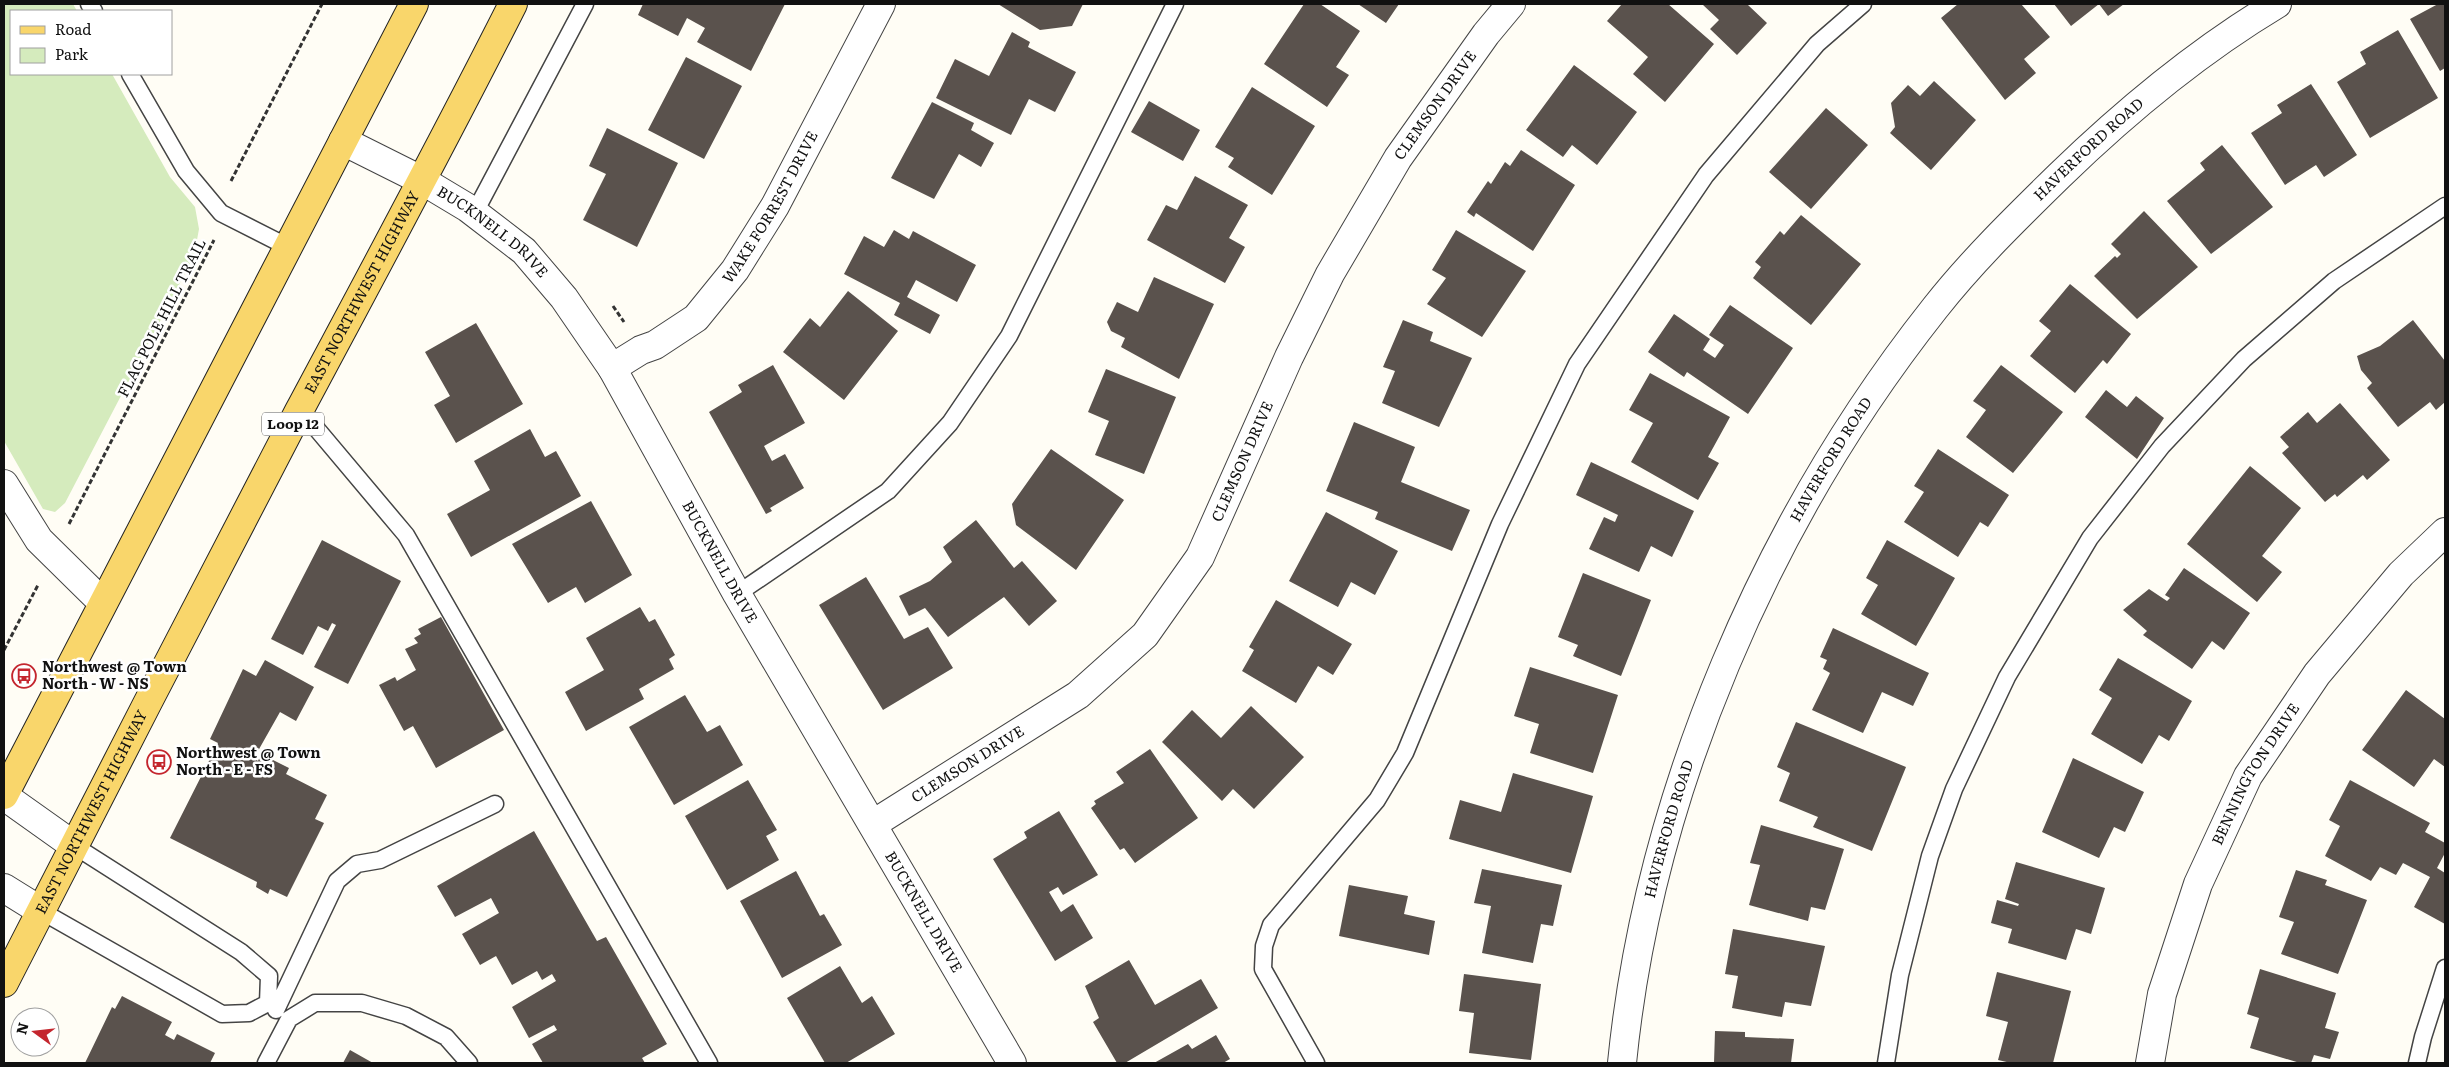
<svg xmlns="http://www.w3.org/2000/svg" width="2449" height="1067" font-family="Literata,serif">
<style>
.green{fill:#d5ebbd}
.building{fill:#5a524d}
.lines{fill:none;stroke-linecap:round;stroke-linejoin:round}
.service-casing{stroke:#444;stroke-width:19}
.minor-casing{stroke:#444;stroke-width:30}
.primary-casing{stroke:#222;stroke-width:30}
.path{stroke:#333;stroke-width:3;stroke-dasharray:5 2.5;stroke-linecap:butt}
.service{stroke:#fff;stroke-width:16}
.minor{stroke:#fff;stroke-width:28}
.primary{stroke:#f9d66b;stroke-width:28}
.labels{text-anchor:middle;stroke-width:5;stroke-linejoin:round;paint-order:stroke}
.shield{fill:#fff;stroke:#585858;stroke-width:1}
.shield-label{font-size:14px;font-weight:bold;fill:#111}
.street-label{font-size:15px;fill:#111;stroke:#fff}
.poi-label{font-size:15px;font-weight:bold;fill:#111;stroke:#fff;text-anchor:start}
</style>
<rect width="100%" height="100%" fill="#fffdf5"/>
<path class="green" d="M 5,4 L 73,4 L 77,11 L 11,11 L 11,74 L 112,74 L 170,177 L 195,207 L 199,229 L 194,256 L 65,503 L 55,512 L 43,509 L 4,441 Z"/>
<path class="building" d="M 643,4 L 785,4 L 751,71 L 697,42 L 705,28 L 687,18 L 678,36 L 638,15 Z
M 998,4 L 1083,4 L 1072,26 L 1040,30 Z
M 1304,4 L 1320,4 L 1360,31 L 1336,67 L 1349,75 L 1327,107 L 1264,64 Z
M 1358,4 L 1399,4 L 1386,23 Z
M 1622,4 L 1668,4 L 1714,44 L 1665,102 L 1633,74 L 1648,57 L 1607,21 Z
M 1702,4 L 1750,4 L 1748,5 L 1767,23 L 1737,55 L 1710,29 L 1719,20 Z
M 1958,4 L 2021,4 L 2050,37 L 2024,59 L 2036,73 L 2005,100 L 1941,18 Z
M 2054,4 L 2124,4 L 2108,16 L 2099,4 L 2071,26 Z
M 2438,4 L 2445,4 L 2445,68 L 2440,71 L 2410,19 Z
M 2398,30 L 2438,98 L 2370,138 L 2337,82 L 2366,64 L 2360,52 Z
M 1012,32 L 1030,42 L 1028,47 L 1076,72 L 1055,112 L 1029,99 L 1011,135 L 936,98 L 955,59 L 989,76 Z
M 686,57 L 742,86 L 704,159 L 648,130 Z
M 1574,65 L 1637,112 L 1597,165 L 1572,145 L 1563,157 L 1526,130 Z
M 1934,81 L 1976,120 L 1931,170 L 1890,133 L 1895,127 L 1891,103 L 1908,85 L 1920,96 Z
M 2311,84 L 2357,155 L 2324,177 L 2316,165 L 2285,185 L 2251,133 L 2282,113 L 2277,105 Z
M 1252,87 L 1315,126 L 1272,195 L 1228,167 L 1234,158 L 1215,147 Z
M 1149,101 L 1200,130 L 1183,161 L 1131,132 Z
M 932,102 L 974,123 L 971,130 L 994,143 L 981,167 L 959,154 L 934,199 L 891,178 Z
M 1826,108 L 1868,145 L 1811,209 L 1769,172 Z
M 607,128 L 678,163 L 637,247 L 583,220 L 606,174 L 589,166 Z
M 2222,145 L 2273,207 L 2211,254 L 2167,201 L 2205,170 L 2200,163 Z
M 1521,150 L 1575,185 L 1533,251 L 1476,213 L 1474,217 L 1467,212 L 1488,181 L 1491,184 L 1505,162 L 1510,166 Z
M 1195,176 L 1248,205 L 1229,238 L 1245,247 L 1225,283 L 1147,240 L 1166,205 L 1177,210 Z
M 2144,211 L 2198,267 L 2137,319 L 2094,276 L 2115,256 L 2117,258 L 2121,254 L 2111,244 Z
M 1801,215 L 1861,264 L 1811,325 L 1753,278 L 1761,267 L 1755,262 L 1780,231 L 1784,235 Z
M 894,230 L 909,239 L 913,231 L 976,265 L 957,302 L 916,280 L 907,297 L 940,315 L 930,334 L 894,315 L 900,303 L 844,274 L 864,236 L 884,247 Z
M 1456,230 L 1526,271 L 1482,337 L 1427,304 L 1446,278 L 1432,270 Z
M 1154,277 L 1214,304 L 1179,379 L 1121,347 L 1125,338 L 1111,331 L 1107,322 L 1117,302 L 1138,312 Z
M 2070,284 L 2131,334 L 2107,364 L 2103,360 L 2075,393 L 2030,356 L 2051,331 L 2039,321 Z
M 848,291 L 898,331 L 844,400 L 783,352 L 810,318 L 820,327 Z
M 1730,305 L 1793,348 L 1748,414 L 1687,372 L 1684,377 L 1648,352 L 1674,314 L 1710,339 L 1703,350 L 1715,358 L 1724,345 L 1709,335 Z
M 1403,320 L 1433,332 L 1430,341 L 1472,358 L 1439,427 L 1382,403 L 1395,371 L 1383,367 Z
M 2413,320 L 2445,361 L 2445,402 L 2436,410 L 2430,402 L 2398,427 L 2367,388 L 2372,383 L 2361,370 L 2357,356 L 2380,346 Z
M 476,323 L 523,404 L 456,443 L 434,405 L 450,396 L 425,352 Z
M 773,365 L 805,423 L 764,446 L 772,461 L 785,454 L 804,488 L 770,508 L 772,511 L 766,514 L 709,412 L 742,392 L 738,385 Z
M 2001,365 L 2063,412 L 2013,473 L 1966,437 L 1986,410 L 1973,401 Z
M 1106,369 L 1176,397 L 1144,474 L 1095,455 L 1109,421 L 1088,412 Z
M 1650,373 L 1730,417 L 1708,457 L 1719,463 L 1698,500 L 1631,462 L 1653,423 L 1629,410 Z
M 2106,390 L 2127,407 L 2136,396 L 2164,418 L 2137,459 L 2085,417 Z
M 2340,403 L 2390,460 L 2367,480 L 2363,475 L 2337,497 L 2335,494 L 2325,502 L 2282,453 L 2289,447 L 2280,437 L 2308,412 L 2317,423 Z
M 1354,422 L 1415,447 L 1401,482 L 1470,510 L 1452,551 L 1375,519 L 1378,512 L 1326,491 Z
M 530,429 L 545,457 L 556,451 L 581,496 L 471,557 L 447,514 L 490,490 L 474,461 Z
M 1051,449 L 1124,500 L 1076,570 L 1016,525 L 1012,504 Z
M 1938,449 L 2009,495 L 1988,527 L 1980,522 L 1958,557 L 1904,522 L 1924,492 L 1914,486 Z
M 1591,462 L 1694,511 L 1672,557 L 1651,546 L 1639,572 L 1589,549 L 1604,517 L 1615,522 L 1618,515 L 1576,495 Z
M 2250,466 L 2301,508 L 2262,556 L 2282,572 L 2257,602 L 2187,544 Z
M 591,501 L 632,575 L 585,603 L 576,587 L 548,603 L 512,544 Z
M 1326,512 L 1398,551 L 1375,595 L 1351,582 L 1338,607 L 1289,581 Z
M 976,520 L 1014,568 L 1022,561 L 1057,601 L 1029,626 L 1004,597 L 948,637 L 925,608 L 909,616 L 899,596 L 930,581 L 952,562 L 943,547 Z
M 322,540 L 401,581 L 348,684 L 314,667 L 336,625 L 332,623 L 328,631 L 318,626 L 303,655 L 271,639 Z
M 1887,540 L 1955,578 L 1916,646 L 1861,614 L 1878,585 L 1866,578 Z
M 2184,568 L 2250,613 L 2224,650 L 2212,641 L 2192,669 L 2143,635 L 2147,631 L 2123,610 L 2149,589 L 2167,601 L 2170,598 L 2165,595 Z
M 1583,573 L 1651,600 L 1621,676 L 1573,656 L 1578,645 L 1558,637 Z
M 866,577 L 904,639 L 928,627 L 953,668 L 883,710 L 819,605 Z
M 1276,600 L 1352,644 L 1333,675 L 1318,666 L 1296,703 L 1242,671 L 1254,650 L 1249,647 Z
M 640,607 L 649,622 L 655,619 L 675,655 L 669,659 L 674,669 L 639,689 L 644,699 L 586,731 L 565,692 L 604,670 L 586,638 Z
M 441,617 L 504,730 L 436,768 L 413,726 L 404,731 L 379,685 L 395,677 L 397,681 L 416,670 L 405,649 L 418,643 L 414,638 L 421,634 L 418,629 Z
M 1833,628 L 1929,673 L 1913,706 L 1882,692 L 1863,733 L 1812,710 L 1830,673 L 1823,669 L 1827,660 L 1820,657 Z
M 2118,658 L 2192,701 L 2169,741 L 2159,735 L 2142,764 L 2091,734 L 2112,698 L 2099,690 Z
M 265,660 L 314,687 L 296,721 L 280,712 L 254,758 L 258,761 L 261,754 L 289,768 L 286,774 L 327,795 L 315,819 L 324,823 L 287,897 L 270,889 L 268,894 L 256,887 L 257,882 L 170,838 L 218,743 L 210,739 L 243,669 L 256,676 Z
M 1530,667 L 1618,695 L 1593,773 L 1530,753 L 1539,724 L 1514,716 Z
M 2406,690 L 2445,719 L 2445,767 L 2434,759 L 2414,787 L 2362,750 Z
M 685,695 L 707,732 L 720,725 L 743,765 L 674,805 L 629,727 Z
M 1251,706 L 1304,757 L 1254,809 L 1233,789 L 1222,801 L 1162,742 L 1192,710 L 1221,738 Z
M 1796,722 L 1906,767 L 1872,851 L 1813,827 L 1818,817 L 1779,801 L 1790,773 L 1777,767 Z
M 1150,749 L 1198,818 L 1135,863 L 1124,848 L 1120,850 L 1091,808 L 1096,804 L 1094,801 L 1124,783 L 1116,772 Z
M 2073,758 L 2144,792 L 2125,832 L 2114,827 L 2099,858 L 2042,832 Z
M 1513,773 L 1593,796 L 1571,873 L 1449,839 L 1460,800 L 1501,812 Z
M 748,780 L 777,830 L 766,836 L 779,860 L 727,890 L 685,816 Z
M 2350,780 L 2430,823 L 2425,832 L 2445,843 L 2445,853 L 2437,868 L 2445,873 L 2445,924 L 2414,907 L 2430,877 L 2403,863 L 2396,875 L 2380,867 L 2371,881 L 2325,856 L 2340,826 L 2329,820 Z
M 1059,811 L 1098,875 L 1063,895 L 1058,887 L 1049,892 L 1061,912 L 1073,904 L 1093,938 L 1055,961 L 993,859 L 1027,838 L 1024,832 Z
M 1761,825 L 1844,849 L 1825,910 L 1811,907 L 1808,921 L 1749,905 L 1760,865 L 1750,863 Z
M 534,831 L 597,941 L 606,937 L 667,1044 L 642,1058 L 645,1063 L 543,1063 L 532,1044 L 557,1030 L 554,1025 L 529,1038 L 512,1007 L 556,981 L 552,974 L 542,980 L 537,971 L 512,985 L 496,956 L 480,965 L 462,934 L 499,913 L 491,898 L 455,917 L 437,886 Z
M 2016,862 L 2105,888 L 2091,934 L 2076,929 L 2066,960 L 2008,943 L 2012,929 L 1991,923 L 1997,900 L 2018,906 L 2019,904 L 2005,899 Z
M 1482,869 L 1562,885 L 1553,926 L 1541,924 L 1533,963 L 1482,953 L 1491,906 L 1474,903 Z
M 2296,870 L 2327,880 L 2325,885 L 2367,900 L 2338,974 L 2281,954 L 2294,922 L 2279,917 Z
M 796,871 L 820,916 L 824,914 L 842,945 L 782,978 L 740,901 Z
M 1349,885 L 1408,896 L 1404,914 L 1435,921 L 1429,955 L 1339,936 Z
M 1733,929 L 1825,946 L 1811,1006 L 1785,1002 L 1782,1017 L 1732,1008 L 1738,976 L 1725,974 Z
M 1129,960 L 1155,1005 L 1201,979 L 1218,1008 L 1125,1063 L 1117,1063 L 1093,1022 L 1099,1018 L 1085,986 Z
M 840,966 L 862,1003 L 872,996 L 895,1034 L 846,1063 L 825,1063 L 787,998 Z
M 2260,969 L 2336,993 L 2325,1028 L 2339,1032 L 2330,1059 L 2314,1055 L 2311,1063 L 2300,1063 L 2250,1048 L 2259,1018 L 2247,1014 Z
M 1997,972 L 2071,991 L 2053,1063 L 2011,1063 L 1998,1060 L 2008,1022 L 1986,1016 Z
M 1464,974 L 1541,984 L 1531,1060 L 1469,1053 L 1474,1013 L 1459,1011 Z
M 122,996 L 172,1022 L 165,1035 L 174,1040 L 177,1034 L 215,1053 L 210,1063 L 85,1063 L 112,1007 L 115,1009 Z
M 1715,1031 L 1745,1032 L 1745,1037 L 1794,1039 L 1791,1063 L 1714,1063 Z
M 1216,1035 L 1230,1059 L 1223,1063 L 1154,1063 L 1188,1044 L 1192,1049 Z
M 350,1050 L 373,1063 L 343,1063 Z"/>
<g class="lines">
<g class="service-casing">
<path id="service" d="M 89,4 L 94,11
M 130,74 L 186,171 L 221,213 L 288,247
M 475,212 L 585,4
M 300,409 L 406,535 L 709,1063
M 737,594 L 888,491 L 950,423 L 1009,336 L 1175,4
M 41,911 L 222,1014 L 249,1013 L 268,1003 L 269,976 L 241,952 L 73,845
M 276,1010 L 337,881 L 357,864 L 380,860 L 495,804
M 266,1063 L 289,1019 L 315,1003 L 362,1003 L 406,1016 L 446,1037 L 469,1063
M 1316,1063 L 1263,969 L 1264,946 L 1271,925 L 1377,800 L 1405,753 L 1500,524 L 1577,364 L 1706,175 L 1817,44 L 1863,4
M 1886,1063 L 1900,975 L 1930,856 L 1954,789 L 2007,677 L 2090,538 L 2162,446 L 2244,359 L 2334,281 L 2445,206
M 2417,1063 L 2423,1037 L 2445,968"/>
</g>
<g class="minor-casing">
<g id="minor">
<path id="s1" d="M 343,141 L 423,181 L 468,208 L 524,251 L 564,298 L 612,368 L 737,594 L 1012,1063"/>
<path id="s2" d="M 612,368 L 641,350 L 655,345 L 696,318 L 735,270 L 775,206 L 881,4"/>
<path d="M 4,484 L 39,540 L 102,602"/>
<path d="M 4,796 L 73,845"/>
<path id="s3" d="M 873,824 L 1078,695 L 1145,635 L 1200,557 L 1289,357 L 1330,274 L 1398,158 L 1486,34 L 1511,4"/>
<path d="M 4,888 L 41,911"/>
<path id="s4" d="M 1622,1063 C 1649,793 1767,520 1935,308 C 1972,261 2016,218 2059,176 C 2126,111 2197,52 2277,4"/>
<path id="s5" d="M 2150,1063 L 2162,994 L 2198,884 L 2248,776 L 2317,674 L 2401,574 L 2445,532"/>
</g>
</g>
<g class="primary-casing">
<g id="primary">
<path d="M 4,795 L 414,4"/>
<path id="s6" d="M 4,983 C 102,792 199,601 299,411 C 371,276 444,141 513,4"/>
</g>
</g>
<path class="path" d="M 231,181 L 322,4
M 613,306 L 624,322
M 69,524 L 214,240
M 4,650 L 38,585"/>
<use href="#service" class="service"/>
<use href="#minor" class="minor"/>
<use href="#primary" class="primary"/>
</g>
<defs>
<g id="bus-ring" transform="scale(1.25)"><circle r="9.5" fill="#fff" stroke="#c4262e" stroke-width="1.5"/><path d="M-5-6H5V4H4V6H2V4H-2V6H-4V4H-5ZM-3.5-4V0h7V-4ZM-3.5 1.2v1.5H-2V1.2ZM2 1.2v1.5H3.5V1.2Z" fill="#c4262e"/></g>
</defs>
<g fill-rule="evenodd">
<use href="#bus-ring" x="24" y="676"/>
<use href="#bus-ring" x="159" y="762"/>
</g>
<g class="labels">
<rect class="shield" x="262" y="412.5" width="62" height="23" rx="4"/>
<g class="shield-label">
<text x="293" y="429">Loop 12</text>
</g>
<g class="street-label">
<text dy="5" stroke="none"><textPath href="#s3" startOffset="938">CLEMSON DRIVE</textPath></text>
<text dy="5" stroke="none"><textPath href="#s4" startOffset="1049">HAVERFORD ROAD</textPath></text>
<text dy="5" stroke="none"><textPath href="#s2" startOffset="232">WAKE FORREST DRIVE</textPath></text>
<text dy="5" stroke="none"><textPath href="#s1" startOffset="176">BUCKNELL DRIVE</textPath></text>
<text dy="5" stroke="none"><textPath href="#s6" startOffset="778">EAST NORTHWEST HIGHWAY</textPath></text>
<text transform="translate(162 318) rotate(-63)" y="5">FLAG POLE HILL TRAIL</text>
<text dy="5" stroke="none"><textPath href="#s4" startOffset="644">HAVERFORD ROAD</textPath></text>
<text dy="5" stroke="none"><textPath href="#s3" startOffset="532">CLEMSON DRIVE</textPath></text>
<text dy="5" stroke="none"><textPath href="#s1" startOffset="581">BUCKNELL DRIVE</textPath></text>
<text dy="5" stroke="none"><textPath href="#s3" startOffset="112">CLEMSON DRIVE</textPath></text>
<text dy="5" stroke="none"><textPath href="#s5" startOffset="310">BENNINGTON DRIVE</textPath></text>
<text dy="5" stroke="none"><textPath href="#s6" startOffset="192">EAST NORTHWEST HIGHWAY</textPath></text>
<text dy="5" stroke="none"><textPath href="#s4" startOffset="239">HAVERFORD ROAD</textPath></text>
<text dy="5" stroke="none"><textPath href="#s1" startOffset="986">BUCKNELL DRIVE</textPath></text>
</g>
<g class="poi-label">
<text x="42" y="672">Northwest @ Town<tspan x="42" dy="17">North - W - NS</tspan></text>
<text x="176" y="758">Northwest @ Town<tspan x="176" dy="17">North - E - FS</tspan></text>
</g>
</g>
<rect width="2449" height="1067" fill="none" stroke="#111111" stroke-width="10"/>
<rect x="10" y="10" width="162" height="65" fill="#ffffff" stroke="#a0a0a0"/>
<rect x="20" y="26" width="25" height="8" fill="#f9d66b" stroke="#a0a0a0"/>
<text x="55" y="35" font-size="15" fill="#111111">Road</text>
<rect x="20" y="48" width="25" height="15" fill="#d5ebbd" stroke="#a0a0a0"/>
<text x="55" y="60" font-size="15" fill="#111111">Park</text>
<g transform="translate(35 1032) rotate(285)"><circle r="24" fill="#ffffff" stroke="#a0a0a0"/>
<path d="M0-4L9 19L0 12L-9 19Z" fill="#c4262e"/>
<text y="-8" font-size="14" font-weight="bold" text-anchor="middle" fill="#111111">N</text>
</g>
</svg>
